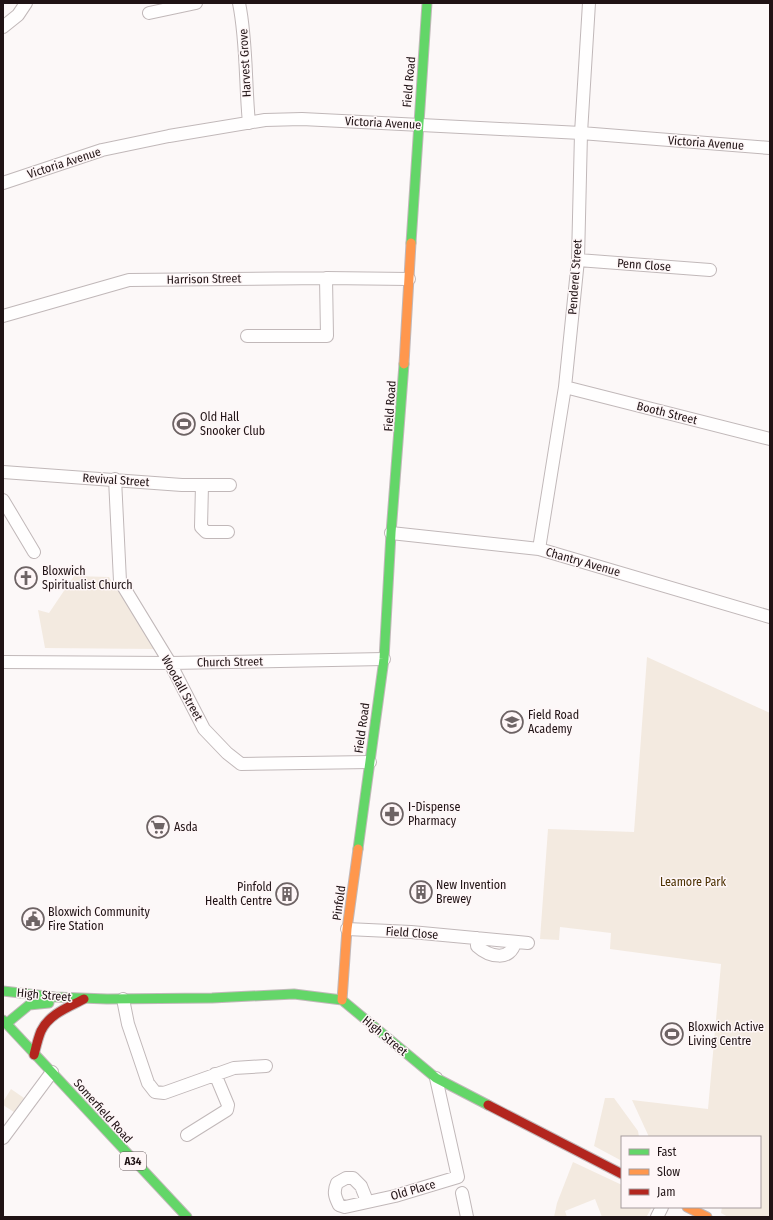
<svg xmlns="http://www.w3.org/2000/svg" width="773" height="1220" font-family="'Fira Sans Condensed',sans-serif">
<style>
.green{fill:#f3eae0}
.lines{fill:none;stroke-linecap:round;stroke-linejoin:round}
.street-casing{stroke:#c1b8b9;stroke-width:14}
.fast-casing{stroke:#c1b8b9;stroke-width:11}
.slow-casing{stroke:#c1b8b9;stroke-width:11}
.jam-casing{stroke:#c1b8b9;stroke-width:11}
.street{stroke:#fffefe;stroke-width:12}
.fast{stroke:#63d668;stroke-width:9}
.slow{stroke:#ff974d;stroke-width:9}
.jam{stroke:#b3261e;stroke-width:9}
.labels{text-anchor:middle;stroke-width:3;stroke-linejoin:round;paint-order:stroke}
.shield{fill:#fef6f7;stroke:#635759;stroke-width:1}
.shield-label{font-size:11px;font-weight:bold;fill:#201315}
.street-label{font-size:12px;fill:#201315;stroke:#fef6f7}
.poi-label{font-size:12px;fill:#201315;stroke:#fef6f7;text-anchor:start}
.park-label{font-size:12px;fill:#4c3100;stroke:#fef6f7}
</style>
<rect width="100%" height="100%" fill="#fcf8f8"/>
<path class="green" d="M 74,576 L 109,577 L 156,649 L 45,648 L 38,610 L 49,613 Z
M 647,657 L 770,713 L 770,1217 L 728,1217 L 721,1213 L 722,1207 L 760,1207 L 760,1137 L 649,1137 L 632,1100 L 708,1109 L 721,964 L 610,949 L 611,933 L 560,927 L 559,940 L 540,939 L 548,829 L 634,832 Z
M 11,1089 L 24,1098 L 14,1112 L 3,1105 L 3,1102 Z
M 605,1098 L 614,1098 L 638,1131 L 639,1137 L 622,1137 L 622,1161 L 594,1146 Z
M 573,1162 L 622,1185 L 622,1207 L 652,1207 L 647,1216 L 602,1217 L 595,1199 L 565,1211 L 567,1217 L 554,1217 L 557,1203 Z"/>
<g class="lines">
<g class="street-casing">
<path id="street" d="M 239,3 C 247,42 245,83 249,123
M 149,13 L 196,3
M 3,27 L 18,15 L 26,3
M 3,183 L 102,150 L 169,136 L 265,120 L 302,119 L 581,133 L 770,148
M 578,260 L 710,270
M 3,316 L 129,280 L 326,278 L 409,279
M 247,336 L 327,336 L 326,278
M 565,387 L 770,439
M 3,472 L 182,485 L 230,485
M 115,479 L 120,581 L 170,663 L 204,729 L 227,753 L 241,764 L 370,762
M 202,485 L 201,527 L 206,532 L 228,532
M 3,500 L 34,552
M 391,533 L 539,549 L 770,617
M 539,549 L 565,387 L 578,260 L 581,133 L 589,3
M 3,662 L 170,663 L 384,659
M 347,929 L 411,932 L 528,943
M 477,938 L 477,946 C 489,957 511,962 515,942
M 123,999 L 128,1024 L 148,1083 L 155,1092 L 164,1093 L 234,1068 L 266,1066
M 187,1135 L 227,1110 L 228,1105 L 215,1074
M 3,1138 L 52,1072
M 462,1193 L 467,1217
M 367,1201 L 361,1186 L 353,1178 L 346,1178 L 337,1183 C 333,1192 335,1197 339,1205 L 345,1207 L 395,1196 L 458,1177 L 436,1078
M 657,1217 L 662,1207"/>
</g>
<g class="fast-casing">
<path id="fast" d="M 411,243 L 427,3
M 358,849 L 384,659 L 391,533 L 404,364
M 3,991 L 55,997 L 107,999 L 212,998 L 294,994 L 342,1000 L 436,1078 L 488,1105
M 3,1020 L 187,1217
M 6,1024 L 29,1005 L 49,1003"/>
</g>
<g class="slow-casing">
<path id="slow" d="M 404,364 L 411,243
M 342,1000 L 347,929 L 358,849
M 687,1207 L 707,1217"/>
</g>
<g class="jam-casing">
<path id="jam" d="M 34,1055 C 36,1047 38,1038 41,1031 C 49,1014 69,1007 84,999
M 488,1105 L 622,1174"/>
</g>
<use href="#street" class="street"/>
<use href="#fast" class="fast"/>
<use href="#slow" class="slow"/>
<use href="#jam" class="jam"/>
</g>
<defs>
<g id="stadium-ring" transform="scale(1.15)"><circle r="9.5" fill="#fef6f7" stroke="#6d6364" stroke-width="1.5"/><path d="M0-5a6.5 5 0 1 0 0 10a6.5 5 0 1 0 0-10ZM-3.5-1.8h7v3.6h-7Z" fill="#6d6364"/></g>
<g id="church-ring" transform="scale(1.15)"><circle r="9.5" fill="#fef6f7" stroke="#6d6364" stroke-width="1.5"/><path d="M-1.2-6h2.4v3.5h3.3v2.4h-3.3V6h-2.4V-.1h-3.3v-2.4h3.3Z" fill="#6d6364"/></g>
<g id="school-ring" transform="scale(1.15)"><circle r="9.5" fill="#fef6f7" stroke="#6d6364" stroke-width="1.5"/><path d="M0-5L7-2L0 1L-7-2ZM-4 1L0 2.5L4 1V4Q0 6-4 4Z" fill="#6d6364"/></g>
<g id="pharmacy-ring" transform="scale(1.15)"><circle r="9.5" fill="#fef6f7" stroke="#6d6364" stroke-width="1.5"/><path d="M-2-6h4v4h4v4h-4v4h-4v-4h-4v-4h4Z" fill="#6d6364"/></g>
<g id="supermarket-ring" transform="scale(1.15)"><circle r="9.5" fill="#fef6f7" stroke="#6d6364" stroke-width="1.5"/><path d="M-6-5.5h2.5l.6 2H6L4.5 2H-2.5L-4.4-4H-6ZM-1.5 3.2a1.3 1.3 0 1 0 .1 0ZM3 3.2a1.3 1.3 0 1 0 .1 0Z" fill="#6d6364"/></g>
<g id="building-ring" transform="scale(1.15)"><circle r="9.5" fill="#fef6f7" stroke="#6d6364" stroke-width="1.5"/><path d="M-4-6H4V6H1V3H-1V6H-4ZM-2.5-4.3h1.7v1.8h-1.7ZM.8-4.3h1.7v1.8H.8ZM-2.5-1h1.7V.8h-1.7ZM.8-1h1.7V.8H.8Z" fill="#6d6364"/></g>
<g id="civic-ring" transform="scale(1.15)"><circle r="9.5" fill="#fef6f7" stroke="#6d6364" stroke-width="1.5"/><path d="M-.6-6.5H3V-4.5H.6V-3L4-1V1h2V6H-6V1h2V-1L-.6-3ZM-1.2 2.5V6h2.4V2.5Z" fill="#6d6364"/></g>
</defs>
<g fill-rule="evenodd">
<use href="#stadium-ring" x="184" y="424"/>
<use href="#church-ring" x="26" y="578"/>
<use href="#school-ring" x="512" y="722"/>
<use href="#pharmacy-ring" x="392" y="814"/>
<use href="#supermarket-ring" x="158" y="827"/>
<use href="#building-ring" x="421" y="892"/>
<use href="#building-ring" x="287" y="894"/>
<use href="#civic-ring" x="33" y="919"/>
<use href="#stadium-ring" x="672" y="1034"/>
</g>
<g class="labels">
<rect class="shield" x="120" y="1152" width="26" height="18" rx="3"/>
<g class="shield-label">
<text x="133" y="1165">A34</text>
</g>
<g class="street-label">
<text transform="translate(245 63) rotate(-93)" y="4">Harvest Grove</text>
<text transform="translate(409 82) rotate(-85)" y="4">Field Road</text>
<text transform="translate(383 123) rotate(3)" y="4">Victoria Avenue</text>
<text transform="translate(706 143) rotate(4)" y="4">Victoria Avenue</text>
<text transform="translate(64 163) rotate(-18)" y="4">Victoria Avenue</text>
<text transform="translate(644 265) rotate(4)" y="4">Penn Close</text>
<text transform="translate(575 277) rotate(-86)" y="4">Penderel Street</text>
<text transform="translate(204 279) rotate(-1)" y="4">Harrison Street</text>
<text transform="translate(390 406) rotate(-86)" y="4">Field Road</text>
<text transform="translate(667 413) rotate(14)" y="4">Booth Street</text>
<text transform="translate(116 480) rotate(4)" y="4">Revival Street</text>
<text transform="translate(583 562) rotate(16)" y="4">Chantry Avenue</text>
<text transform="translate(230 662) rotate(-1)" y="4">Church Street</text>
<text transform="translate(182 688) rotate(61)" y="4">Woodall Street</text>
<text transform="translate(362 728) rotate(-82)" y="4">Field Road</text>
<text transform="translate(339 903) rotate(-82)" y="4">Pinfold</text>
<text transform="translate(412 933) rotate(4)" y="4">Field Close</text>
<text transform="translate(44 995) rotate(5)" y="4">High Street</text>
<text transform="translate(385 1036) rotate(40)" y="4">High Street</text>
<text transform="translate(103 1111) rotate(48)" y="4">Somerfield Road</text>
<text transform="translate(413 1190) rotate(-16)" y="4">Old Place</text>
</g>
<g class="poi-label">
<text x="200" y="421">Old Hall<tspan x="200" dy="14">Snooker Club</tspan></text>
<text x="42" y="575">Bloxwich<tspan x="42" dy="14">Spiritualist Church</tspan></text>
<text x="528" y="719">Field Road<tspan x="528" dy="14">Academy</tspan></text>
<text x="408" y="811">I-Dispense<tspan x="408" dy="14">Pharmacy</tspan></text>
<text x="174" y="831">Asda</text>
<text x="436" y="889">New Invention<tspan x="436" dy="14">Brewey</tspan></text>
<text x="272" y="891" text-anchor="end">Pinfold<tspan x="272" dy="14">Health Centre</tspan></text>
<text x="48" y="916">Bloxwich Community<tspan x="48" dy="14">Fire Station</tspan></text>
<text x="688" y="1031">Bloxwich Active<tspan x="688" dy="14">Living Centre</tspan></text>
</g>
<g class="park-label">
<text x="693" y="886">Leamore Park</text>
</g>
</g>
<rect width="773" height="1220" fill="none" stroke="#201315" stroke-width="8"/>
<rect x="621" y="1136" width="140" height="72" fill="#fef6f7" stroke="#a59b9d"/>
<rect x="629" y="1149" width="20" height="6" fill="#63d668" stroke="#a59b9d"/>
<text x="657" y="1156" font-size="12" fill="#201315">Fast</text>
<rect x="629" y="1169" width="20" height="6" fill="#ff974d" stroke="#a59b9d"/>
<text x="657" y="1176" font-size="12" fill="#201315">Slow</text>
<rect x="629" y="1189" width="20" height="6" fill="#b3261e" stroke="#a59b9d"/>
<text x="657" y="1196" font-size="12" fill="#201315">Jam</text>
</svg>
